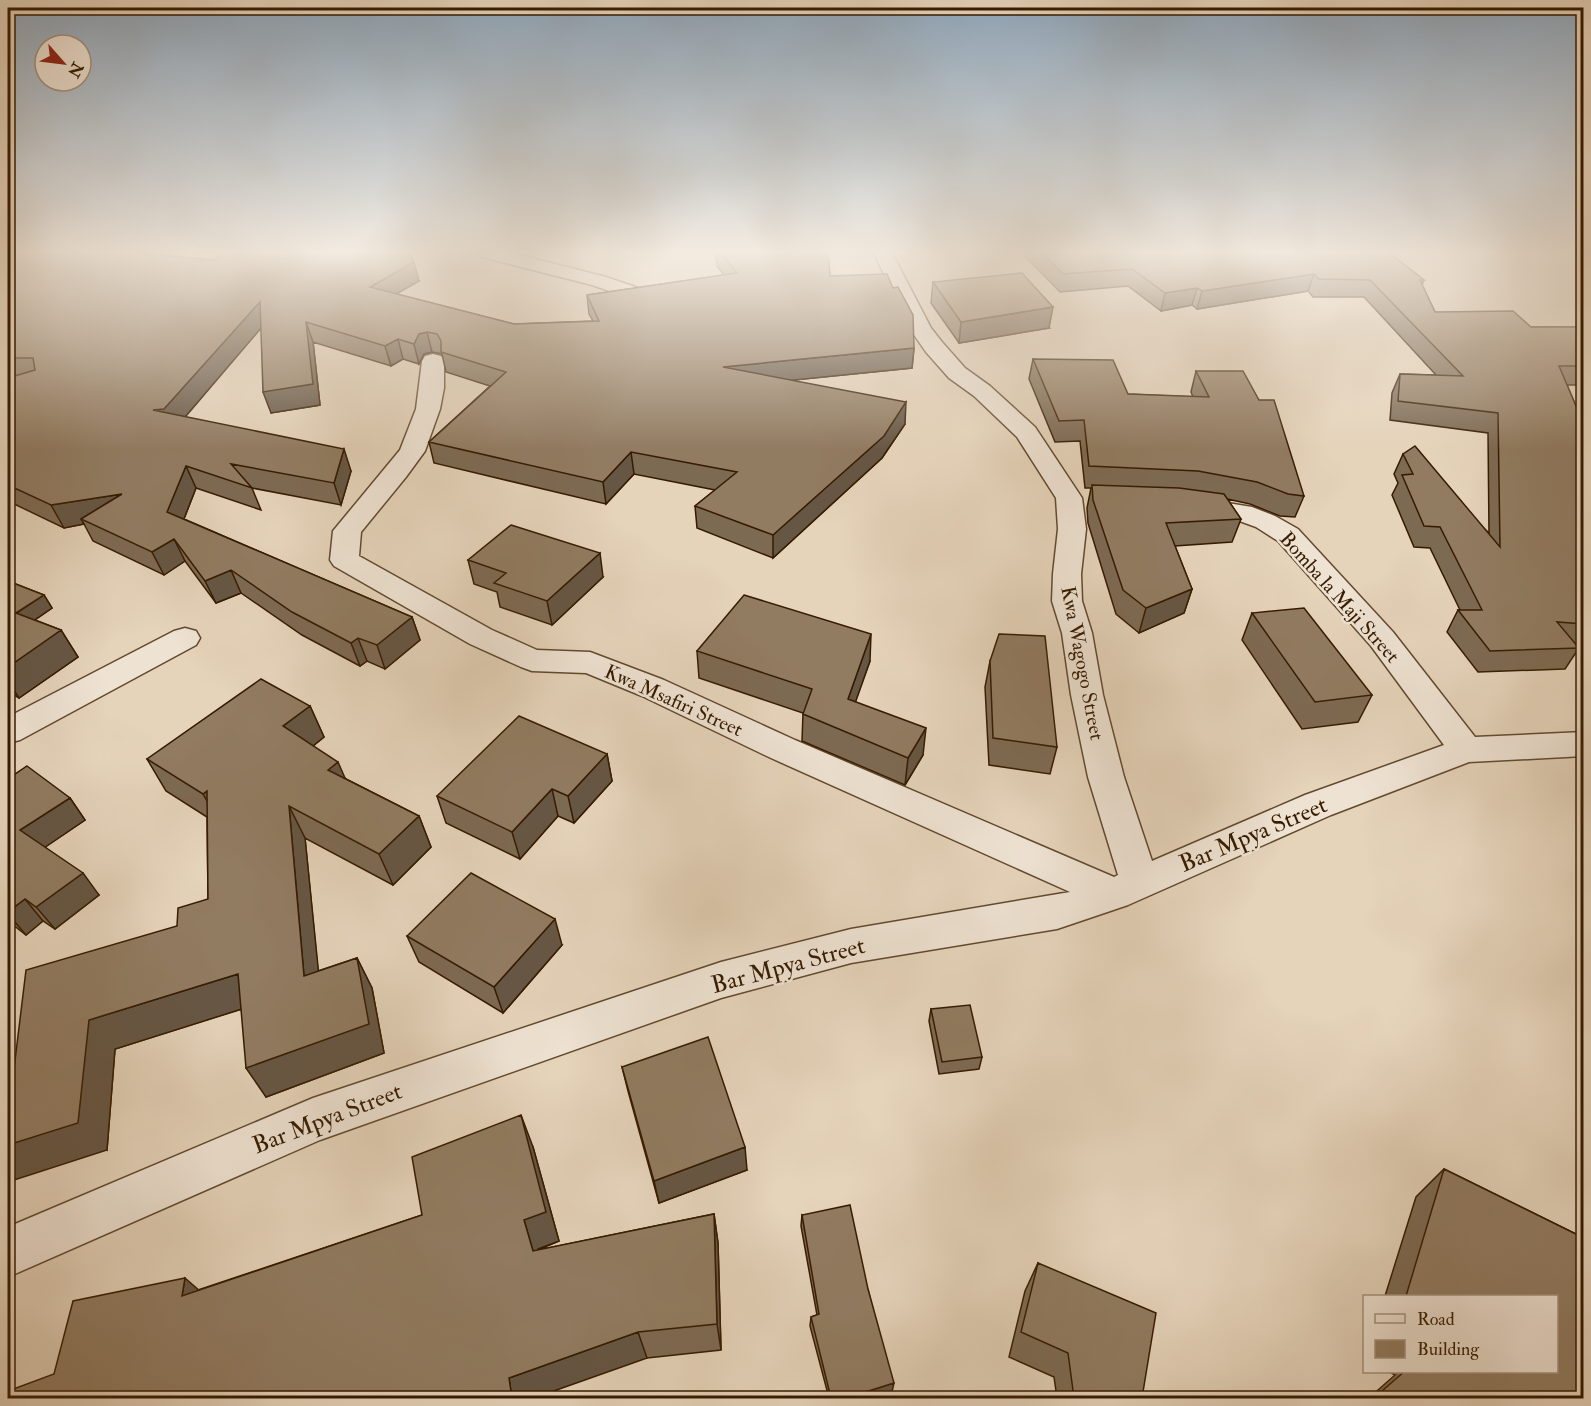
<svg xmlns="http://www.w3.org/2000/svg" width="1591" height="1406" font-family="'IM FELL Double Pica',serif">
<style>
.lines{fill:none;stroke-linecap:round;stroke-linejoin:round}
.street-casing{stroke:#62492e;stroke-width:3}
.street{fill:#eee2d2;fill-rule:evenodd}
.wall{fill:#7d6a53;stroke:#361b00;stroke-width:1.5}
.shaded-wall{fill:#665644;stroke:#361b00;stroke-width:1.5}
.building{fill:#917b61;stroke:#361b00;stroke-width:1.5}
.labels{text-anchor:middle;stroke-width:5;stroke-linejoin:round;paint-order:stroke}
.street-label{font-size:20px;fill:#361b00;stroke:#eee2d2}
.near-street-label{font-size:24px;fill:#361b00;stroke:#eee2d2}
</style>
<rect width="100%" height="100%" fill="#e5d3ba"/>
<filter id="stains"><feTurbulence type="fractalNoise" baseFrequency=".00333" numOctaves="4"/><feColorMatrix values="0 0 0 0 .2 0 0 0 0 .09 0 0 0 0 .02 0 0 0 .5 -.17"/></filter>
<radialGradient id="worn" r=".72"><stop offset=".6" stop-color="#630" stop-opacity="0"/><stop offset="1" stop-color="#630" stop-opacity=".3"/></radialGradient>
<g class="lines">
<g class="street-casing">
<path id="street" d="M 480,253 L 512,253 L 606,277 L 656,294 L 659,298 L 656,302 L 642,302 L 592,285 L 482,257 Z
M 874,253 L 892,253 L 931,328 L 942,342 L 965,368 L 990,386 L 1035,427 L 1082,498 L 1086,529 L 1081,574 L 1082,601 L 1092,633 L 1103,695 L 1124,777 L 1152,861 L 1305,795 L 1444,745 L 1371,646 L 1278,541 L 1256,527 L 1234,519 L 1182,511 L 1178,505 L 1182,499 L 1191,497 L 1252,507 L 1275,516 L 1298,529 L 1393,632 L 1475,737 L 1584,732 L 1584,756 L 1469,762 L 1331,815 L 1128,905 L 1057,929 L 851,963 L 721,998 L 320,1140 L 8,1277 L 8,1227 L 313,1098 L 721,962 L 851,929 L 1070,892 L 771,758 L 642,696 L 586,673 L 532,671 L 521,667 L 470,644 L 334,566 L 330,560 L 333,531 L 400,450 L 416,409 L 422,361 L 425,356 L 433,354 L 441,356 L 444,361 L 444,388 L 440,409 L 425,451 L 406,477 L 361,532 L 359,556 L 492,630 L 537,650 L 590,652 L 664,680 L 795,740 L 1114,877 L 1118,875 L 1088,777 L 1071,695 L 1062,633 L 1052,601 L 1053,574 L 1058,529 L 1056,498 L 1017,437 L 974,396 L 949,378 L 926,352 L 910,329 Z
M 185,628 L 196,631 L 200,638 L 196,645 L 20,740 L 8,743 L 8,717 L 174,631 Z"/>
</g>
<use href="#street" class="street"/>
</g>
<path class="wall" d="M 8,253 L 419,281 L 396,294 L 514,324 L 593,321 L 589,314 L 587,295 L 724,275 L 717,266 L 716,253 L 828,253 L 830,276 L 914,348 L 912,368 L 793,380 L 905,424 L 882,458 L 773,558 L 697,528 L 695,506 L 715,490 L 634,474 L 606,504 L 434,463 L 429,442 L 490,386 L 446,372 L 442,354 L 432,352 L 424,354 L 419,364 L 403,359 L 391,366 L 313,342 L 320,405 L 271,413 L 261,328 L 185,417 L 351,471 L 341,505 L 252,488 L 261,510 L 196,488 L 184,519 L 412,617 L 420,640 L 385,669 L 367,661 L 360,666 L 302,635 L 241,593 L 216,603 L 185,561 L 164,575 L 93,541 L 84,524 L 64,528 L 8,501 Z
M 1022,253 L 1389,253 L 1424,280 L 1422,285 L 1435,312 L 1531,327 L 1584,327 L 1584,385 L 1567,385 L 1584,425 L 1584,647 L 1578,646 L 1579,648 L 1565,669 L 1478,672 L 1447,632 L 1458,610 L 1460,610 L 1430,548 L 1414,547 L 1392,495 L 1398,483 L 1394,474 L 1403,454 L 1489,533 L 1488,433 L 1390,420 L 1392,393 L 1400,374 L 1436,375 L 1364,297 L 1313,297 L 1308,291 L 1197,309 L 1192,305 L 1161,311 L 1128,286 L 1060,292 Z
M 933,282 L 1049,328 L 959,343 L 931,303 Z
M 1033,359 L 1128,394 L 1193,397 L 1191,392 L 1196,371 L 1304,496 L 1295,517 L 1280,516 L 1250,504 L 1227,499 L 1241,519 L 1232,542 L 1175,546 L 1192,589 L 1184,613 L 1139,633 L 1116,614 L 1088,523 L 1087,508 L 1091,488 L 1085,488 L 1080,441 L 1055,442 L 1029,379 Z
M 468,560 L 603,577 L 552,625 L 500,607 L 497,592 L 474,584 Z
M 8,581 L 44,595 L 52,608 L 35,620 L 61,630 L 78,657 L 19,698 L 8,691 Z
M 1252,613 L 1372,695 L 1358,722 L 1302,729 L 1242,640 Z
M 697,651 L 870,661 L 855,702 L 923,755 L 905,785 L 802,741 L 803,713 L 699,678 Z
M 990,661 L 1057,747 L 1050,774 L 989,765 L 985,687 Z
M 310,706 L 324,737 L 313,746 L 346,779 L 419,816 L 431,847 L 393,885 L 305,838 L 318,971 L 357,958 L 372,988 L 384,1053 L 266,1097 L 241,1009 L 115,1049 L 107,1150 L 13,1077 L 177,926 L 208,899 L 207,817 L 166,791 L 147,759 Z
M 607,754 L 612,781 L 574,823 L 558,816 L 520,859 L 446,823 L 437,796 Z
M 8,779 L 70,798 L 85,820 L 45,847 L 99,895 L 55,929 L 43,921 L 26,935 L 8,921 Z
M 407,936 L 562,945 L 503,1013 L 419,962 Z
M 931,1009 L 982,1057 L 979,1069 L 939,1074 L 929,1021 Z
M 622,1067 L 747,1170 L 659,1203 L 628,1091 Z
M 533,1147 L 559,1241 L 538,1250 L 714,1214 L 718,1243 L 721,1350 L 647,1358 L 54,1374 L 198,1290 L 422,1215 Z
M 1444,1169 L 1584,1238 L 1584,1363 L 1575,1398 L 1369,1398 L 1395,1375 L 1388,1371 L 1557,1371 L 1557,1296 L 1385,1296 L 1416,1197 Z
M 802,1215 L 868,1289 L 892,1392 L 871,1398 L 829,1398 L 810,1326 L 811,1317 L 817,1315 L 801,1226 Z
M 1038,1263 L 1142,1398 L 1281,1398 L 1057,1398 L 1054,1377 L 1009,1357 L 1025,1291 Z"/>
<path class="shaded-wall" d="M 414,262 L 419,281 L 375,306 L 370,287 Z
M 1314,274 L 1308,291 L 1197,309 L 1202,291 Z
M 1197,288 L 1192,305 L 1161,311 L 1165,293 Z
M 260,302 L 267,321 L 174,430 L 153,410 Z
M 1053,307 L 1049,328 L 959,343 L 961,322 Z
M 306,322 L 313,342 L 320,405 L 271,413 L 263,392 Z
M 427,332 L 432,352 L 424,354 L 419,364 L 414,344 L 419,334 Z
M 398,339 L 403,359 L 391,366 L 385,346 Z
M 914,348 L 912,368 L 724,387 L 723,367 Z
M 906,402 L 905,424 L 882,458 L 773,558 L 773,535 Z
M 344,449 L 351,471 L 341,505 L 334,483 Z
M 631,452 L 634,474 L 606,504 L 603,482 Z
M 186,466 L 196,488 L 178,534 L 167,512 Z
M 122,494 L 81,519 L 84,524 L 64,528 L 51,505 Z
M 174,539 L 185,561 L 164,575 L 152,552 Z
M 600,553 L 603,577 L 552,625 L 547,601 Z
M 231,570 L 241,593 L 216,603 L 205,581 Z
M 1192,589 L 1184,613 L 1139,633 L 1146,608 Z
M 44,595 L 52,608 L 8,638 L 8,619 Z
M 412,617 L 420,640 L 385,669 L 377,645 Z
M 61,630 L 78,657 L 19,698 L 8,681 L 8,667 Z
M 871,634 L 870,661 L 847,726 L 848,699 Z
M 358,638 L 367,661 L 360,666 L 351,643 Z
M 310,706 L 324,737 L 298,758 L 283,726 Z
M 926,728 L 923,755 L 905,785 L 908,758 Z
M 607,754 L 612,781 L 574,823 L 568,796 Z
M 338,762 L 352,794 L 328,770 Z
M 552,789 L 558,816 L 520,859 L 512,832 Z
M 207,791 L 221,826 L 203,794 Z
M 70,798 L 85,820 L 38,852 L 20,830 Z
M 289,806 L 305,838 L 322,1006 L 304,976 Z
M 419,816 L 431,847 L 393,885 L 379,854 Z
M 83,873 L 99,895 L 55,929 L 36,907 Z
M 25,899 L 43,921 L 26,935 L 8,914 L 8,912 Z
M 555,919 L 562,945 L 503,1013 L 494,987 Z
M 357,958 L 372,988 L 384,1053 L 266,1097 L 246,1068 Z
M 238,974 L 258,1004 L 115,1049 L 107,1150 L 8,1182 L 8,1145 L 89,1020 Z
M 521,1115 L 533,1147 L 559,1241 L 538,1249 L 546,1279 L 533,1251 L 524,1220 Z
M 745,1147 L 747,1170 L 659,1203 L 654,1181 Z
M 714,1214 L 718,1243 L 721,1350 L 717,1324 Z
M 185,1278 L 216,1305 L 182,1296 Z
M 638,1332 L 647,1358 L 534,1398 L 512,1398 L 509,1378 Z
M 894,1383 L 892,1392 L 871,1398 L 846,1398 Z"/>
<path class="building" d="M 8,253 L 142,253 L 213,260 L 223,253 L 410,253 L 414,262 L 370,287 L 514,324 L 599,321 L 587,295 L 737,273 L 721,253 L 828,253 L 830,276 L 887,274 L 893,288 L 898,287 L 913,315 L 914,348 L 723,367 L 906,402 L 884,436 L 773,535 L 695,506 L 737,472 L 631,452 L 603,482 L 429,442 L 506,372 L 441,352 L 441,341 L 437,334 L 427,332 L 419,334 L 414,344 L 398,339 L 385,346 L 306,322 L 313,384 L 263,392 L 260,302 L 164,409 L 153,410 L 344,449 L 334,483 L 231,464 L 252,488 L 186,466 L 167,512 L 412,617 L 377,645 L 358,638 L 351,643 L 292,612 L 231,570 L 205,581 L 174,539 L 152,552 L 81,519 L 122,494 L 51,505 L 8,485 L 8,378 L 35,370 L 33,358 L 8,358 Z
M 1042,253 L 1389,253 L 1424,280 L 1420,280 L 1435,312 L 1513,311 L 1531,327 L 1584,327 L 1584,366 L 1559,366 L 1584,425 L 1584,624 L 1557,622 L 1579,648 L 1490,651 L 1458,610 L 1482,610 L 1440,527 L 1424,526 L 1402,475 L 1413,474 L 1403,454 L 1415,446 L 1500,547 L 1498,413 L 1398,401 L 1400,374 L 1463,376 L 1370,280 L 1319,279 L 1314,274 L 1202,291 L 1197,288 L 1165,293 L 1132,269 L 1063,274 Z
M 1022,273 L 1053,307 L 961,322 L 933,282 Z
M 1033,359 L 1113,360 L 1128,394 L 1209,397 L 1196,371 L 1243,371 L 1259,400 L 1274,400 L 1304,496 L 1288,494 L 1257,482 L 1198,471 L 1089,466 L 1084,420 L 1059,421 Z
M 1092,485 L 1179,488 L 1224,494 L 1241,519 L 1166,523 L 1192,589 L 1146,608 L 1123,590 L 1093,500 Z
M 511,525 L 600,553 L 547,601 L 494,583 L 506,573 L 468,560 Z
M 8,581 L 44,595 L 16,613 L 8,610 Z
M 744,595 L 871,634 L 848,699 L 926,728 L 908,758 L 803,714 L 812,689 L 697,651 Z
M 1304,608 L 1372,695 L 1315,702 L 1252,613 Z
M 8,610 L 61,630 L 8,667 Z
M 999,634 L 1045,636 L 1057,747 L 993,738 L 990,661 Z
M 261,679 L 310,706 L 283,726 L 338,762 L 328,770 L 419,816 L 379,854 L 289,806 L 304,976 L 357,958 L 369,1024 L 246,1068 L 238,974 L 89,1020 L 78,1123 L 8,1145 L 8,1078 L 13,1077 L 26,970 L 177,926 L 178,908 L 208,899 L 207,791 L 203,794 L 147,759 Z
M 519,716 L 607,754 L 568,796 L 552,789 L 512,832 L 437,796 Z
M 27,766 L 70,798 L 20,830 L 83,873 L 36,907 L 25,899 L 8,912 L 8,779 Z
M 471,873 L 555,919 L 494,987 L 407,936 Z
M 970,1005 L 982,1057 L 942,1062 L 931,1009 Z
M 708,1037 L 745,1147 L 654,1181 L 622,1067 Z
M 521,1115 L 546,1212 L 524,1220 L 533,1251 L 714,1214 L 717,1324 L 638,1332 L 509,1378 L 512,1398 L 8,1398 L 8,1391 L 54,1374 L 73,1301 L 185,1278 L 182,1296 L 422,1215 L 412,1157 Z
M 1444,1169 L 1584,1238 L 1584,1363 L 1575,1398 L 1374,1398 L 1405,1371 L 1557,1371 L 1557,1296 L 1406,1296 Z
M 850,1205 L 868,1289 L 894,1383 L 846,1398 L 831,1398 L 811,1317 L 819,1314 L 802,1215 Z
M 1038,1263 L 1156,1313 L 1142,1398 L 1281,1397 L 1281,1398 L 1074,1398 L 1068,1353 L 1021,1332 Z"/>
<linearGradient id="sky" x2="0" y2="1"><stop stop-color="#8fa7bc"/><stop offset="0.56" stop-color="#f3ebe0"/><stop offset="1" stop-color="#f3ebe0" stop-opacity="0"/></linearGradient>
<rect width="1591" height="450" fill="url(#sky)"/>
<g class="labels">
<g class="street-label">
<text transform="translate(1340 597) rotate(48)" y="7">Bomba la Maji Street</text>
<text transform="translate(1083 663) rotate(79)" y="7">Kwa Wagogo Street</text>
<text transform="translate(674 700) rotate(24)" y="7">Kwa Msafiri Street</text>
</g>
<g class="near-street-label">
<text transform="translate(1253 834) rotate(-23)" y="8">Bar Mpya Street</text>
<text transform="translate(788 965) rotate(-15)" y="8">Bar Mpya Street</text>
<text transform="translate(327 1118) rotate(-21)" y="8">Bar Mpya Street</text>
</g>
</g>
<rect width="1591" height="1406" fill="none" stroke="#e5d3ba" stroke-width="30"/>
<rect x="9" y="9" width="1573" height="1388" fill="none" stroke="#361b00" stroke-width="3"/>
<rect x="15" y="15" width="1561" height="1376" fill="none" stroke="#361b00" stroke-width="1.5"/>
<rect x="1363" y="1295" width="195" height="78" fill="#eee2d2" stroke="#a4927e" stroke-width="1.5"/>
<rect x="1375" y="1314" width="30" height="9" fill="#eee2d2" stroke="#a4927e" stroke-width="1.5"/>
<text x="1417" y="1325" font-size="18" fill="#361b00">Road</text>
<rect x="1375" y="1340" width="30" height="18" fill="#917b61" stroke="#a4927e" stroke-width="1.5"/>
<text x="1417" y="1355" font-size="18" fill="#361b00">Building</text>
<g transform="translate(63 63) rotate(118)"><circle r="28" fill="#eee2d2" stroke="#a4927e" stroke-width="1.5"/>
<path d="M0-4.5L10 22L0 15L-10 22Z" fill="#8f2418"/>
<text y="-9" font-size="16" font-weight="bold" text-anchor="middle" fill="#361b00">N</text>
</g>
<rect width="100%" height="100%" filter="url(#stains)"/>
<rect width="100%" height="100%" fill="url(#worn)"/>
</svg>
